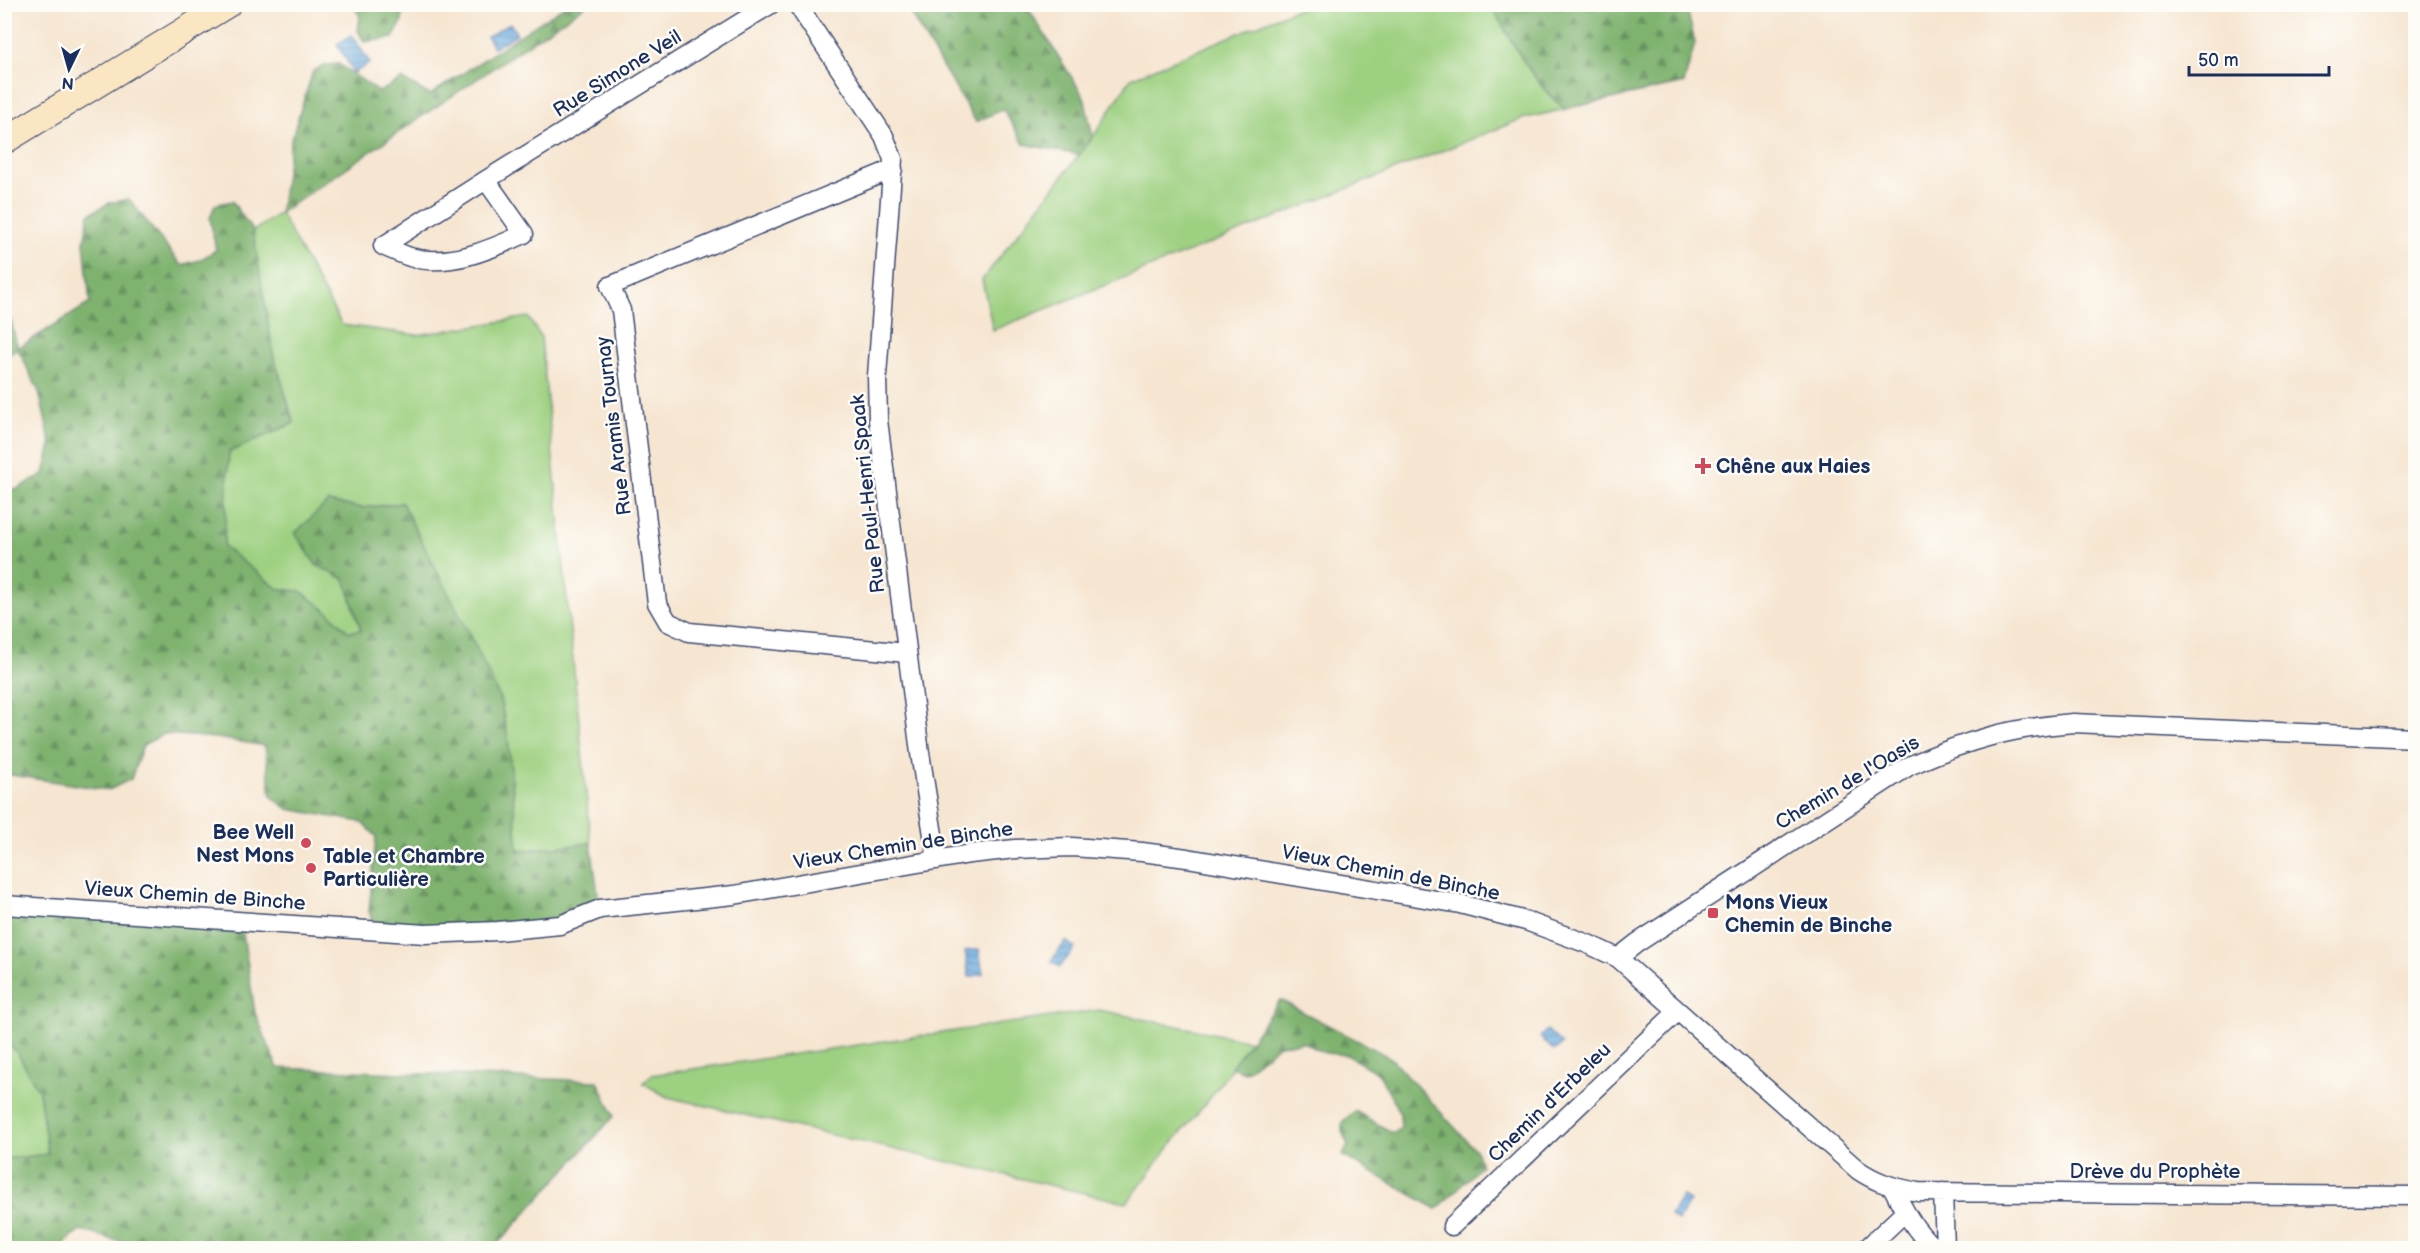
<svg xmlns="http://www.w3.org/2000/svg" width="2420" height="1253" font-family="'Balsamiq Sans',sans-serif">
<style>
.green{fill:#9dd080;stroke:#5c806f;stroke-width:1.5}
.forest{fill:url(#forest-firs);stroke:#4c7066;stroke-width:1.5}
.water{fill:url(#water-rules);stroke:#436c9e;stroke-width:1.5}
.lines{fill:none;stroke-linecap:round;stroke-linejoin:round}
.street-casing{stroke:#3c4a6f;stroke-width:21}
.secondary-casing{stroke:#3c4a6f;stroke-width:28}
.street{stroke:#fff;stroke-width:18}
.secondary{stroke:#fbe6c4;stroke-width:26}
.poi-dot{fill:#d1495b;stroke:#fdfcf7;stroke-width:2}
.labels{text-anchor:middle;stroke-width:5;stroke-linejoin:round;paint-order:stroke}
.street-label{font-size:20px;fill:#1b2f5e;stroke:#fdfcf7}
.poi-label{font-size:20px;font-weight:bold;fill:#1b2f5e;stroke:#fdfcf7;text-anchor:start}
</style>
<defs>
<pattern id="forest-firs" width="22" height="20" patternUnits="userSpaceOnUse" patternTransform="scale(1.5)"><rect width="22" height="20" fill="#7eb26e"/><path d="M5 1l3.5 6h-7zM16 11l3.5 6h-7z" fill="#66915e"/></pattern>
<pattern id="water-rules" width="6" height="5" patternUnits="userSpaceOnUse" patternTransform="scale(1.5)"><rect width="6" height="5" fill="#6baade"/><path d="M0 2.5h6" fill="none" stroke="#578bb7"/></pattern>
</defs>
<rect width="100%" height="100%" fill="#fdfcf7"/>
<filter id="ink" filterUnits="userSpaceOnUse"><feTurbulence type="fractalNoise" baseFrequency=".0167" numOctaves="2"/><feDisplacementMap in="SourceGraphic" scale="12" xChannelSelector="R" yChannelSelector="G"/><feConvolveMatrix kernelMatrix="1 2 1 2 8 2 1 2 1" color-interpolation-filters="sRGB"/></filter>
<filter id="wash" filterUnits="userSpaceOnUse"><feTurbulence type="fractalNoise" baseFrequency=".008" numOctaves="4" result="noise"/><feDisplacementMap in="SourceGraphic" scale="24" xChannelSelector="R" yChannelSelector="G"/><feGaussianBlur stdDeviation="1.35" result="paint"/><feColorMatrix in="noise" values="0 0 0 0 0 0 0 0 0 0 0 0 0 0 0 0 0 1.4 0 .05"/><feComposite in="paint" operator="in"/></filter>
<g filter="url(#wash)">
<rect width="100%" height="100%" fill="#f6e5d0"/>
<path class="green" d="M 1306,5 L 1491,5 C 1512,41 1532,83 1565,109 L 1522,119 L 993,330 L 982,280 L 1093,137 L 1131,78 Z
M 280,213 L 342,325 L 417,335 L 528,317 L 541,337 L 591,843 L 518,851 L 508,738 L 500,699 L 476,647 L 402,503 L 362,508 L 328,502 L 316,565 L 345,579 L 361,630 L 349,632 L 326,610 L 300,591 L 278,589 L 216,541 L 229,452 L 294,423 L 273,354 L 253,231 Z
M 1099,1010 L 1251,1041 L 1208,1101 L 1173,1142 L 1127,1203 L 667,1097 L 643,1083 L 651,1075 Z
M 4,1039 L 18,1054 L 39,1091 L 48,1155 L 5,1159 Z"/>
<path class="forest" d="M 353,5 L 402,5 L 402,22 L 393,38 L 364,42 L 358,30 L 360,16 Z
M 566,5 L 586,5 L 280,213 L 291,140 L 313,71 L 326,65 L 339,64 L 379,92 L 402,79 L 430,95 Z
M 905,5 L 1026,5 L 1084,97 L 1093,137 L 1079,155 L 1024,144 L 1003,109 L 976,122 Z
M 1491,5 L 1686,5 L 1695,43 L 1684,83 L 1565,109 C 1532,83 1512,41 1491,5 Z
M 129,199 L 181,265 L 200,260 L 216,250 L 210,218 L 215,205 L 232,201 L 253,231 L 273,354 L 294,423 L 229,452 L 224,547 L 278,589 L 300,591 L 326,610 L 349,632 L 361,630 L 345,579 L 316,565 L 295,533 L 328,502 L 362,508 L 402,503 L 476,647 L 500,699 L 508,738 L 518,851 L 591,843 L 600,909 L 560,925 L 376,930 L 369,912 L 376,836 L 361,822 L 288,809 L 271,796 L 265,746 L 217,738 L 164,734 L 143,745 L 131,779 L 109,790 L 5,774 L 5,489 L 17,489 L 44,474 L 51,445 L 39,392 L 18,349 L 5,356 L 4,316 L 11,322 L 18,348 L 90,303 L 84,242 L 89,214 L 109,203 Z
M 4,905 L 241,920 L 255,1013 L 278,1068 L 598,1081 L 614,1116 L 494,1248 L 140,1248 L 81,1230 L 59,1248 L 5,1248 L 5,1159 L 48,1154 L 39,1091 L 18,1054 L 5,1039 Z
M 1280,1000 L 1391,1058 L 1477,1152 L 1481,1166 L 1437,1209 L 1343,1156 L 1348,1145 L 1342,1131 L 1342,1122 L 1355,1111 L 1393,1133 L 1401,1127 L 1400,1114 L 1379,1074 L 1347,1055 L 1325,1053 L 1303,1042 L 1279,1045 L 1245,1072 L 1231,1067 Z"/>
<path class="water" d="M 510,23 L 517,34 L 494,48 L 487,37 Z
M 352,35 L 370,63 L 354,73 L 337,44 Z
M 1066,941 L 1075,948 L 1060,967 L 1051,961 Z
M 979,949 L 983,974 L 969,977 L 965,951 Z
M 1547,1030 L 1562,1044 L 1554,1051 L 1540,1037 Z
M 1682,1197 L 1690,1201 L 1678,1221 L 1670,1216 Z"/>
</g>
<g filter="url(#ink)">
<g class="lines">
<g class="street-casing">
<path id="street" d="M 797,4 L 884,136 L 893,159 L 877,376 L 878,420 L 920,753 L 937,860
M 893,169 L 610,286 L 621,310 L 657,603 L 668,622 L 689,632 L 907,653
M 486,180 L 524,234 C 490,250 448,268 410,257 C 401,254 392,250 383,246 L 486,180 L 771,4
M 4,905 L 425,934 L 498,931 L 560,925 L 600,909 L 734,895 L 970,854 L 1015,849 L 1072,847 L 1142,852 L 1187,858 L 1460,904 L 1526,921 L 1588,944 L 1618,958 L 1858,1170 C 1877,1183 1895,1188 1918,1192 L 2416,1196
M 1618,958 L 1637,943 L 1909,766 C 1967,740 2010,728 2073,723 L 2416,738
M 1893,1188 C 1904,1211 1915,1231 1934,1248
M 1943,1192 L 1945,1248
M 1452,1226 L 1678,1011
M 1867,1248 L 1905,1212"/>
</g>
<g class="secondary-casing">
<path id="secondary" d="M 4,141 L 228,4"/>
</g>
<use href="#street" class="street"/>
<use href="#secondary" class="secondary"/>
</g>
</g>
<g class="poi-dot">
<path d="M1700 457h6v6h6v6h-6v6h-6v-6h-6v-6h6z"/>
<circle cx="306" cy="843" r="6"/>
<circle cx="311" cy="868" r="6"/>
<rect x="1707" y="907" width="12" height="12" rx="3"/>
</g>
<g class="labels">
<g class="street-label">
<text transform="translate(617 73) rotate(-32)" y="7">Rue Simone Veil</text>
<text transform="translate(613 426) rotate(-97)" y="7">Rue Aramis Tournay</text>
<text transform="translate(867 494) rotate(-96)" y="7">Rue Paul-Henri Spaak</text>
<text transform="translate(1847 782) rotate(-31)" y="7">Chemin de l'Oasis</text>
<text transform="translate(903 845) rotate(-9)" y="7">Vieux Chemin de Binche</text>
<text transform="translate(1391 872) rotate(11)" y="7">Vieux Chemin de Binche</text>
<text transform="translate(195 895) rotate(4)" y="7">Vieux Chemin de Binche</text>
<text transform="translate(1549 1102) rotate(-44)" y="7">Chemin d'Erbeleu</text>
<text x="2155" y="1178">Drève du Prophète</text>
</g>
<g class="poi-label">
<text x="1716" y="473">Chêne aux Haies</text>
<text x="294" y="839" text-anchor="end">Bee Well<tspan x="294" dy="23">Nest Mons</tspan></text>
<text x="323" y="863">Table et Chambre<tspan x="323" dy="23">Particulière</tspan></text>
<text x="1725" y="909">Mons Vieux<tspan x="1725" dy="23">Chemin de Binche</tspan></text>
</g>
</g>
<rect width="2420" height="1253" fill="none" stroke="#fdfcf7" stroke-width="24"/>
<g transform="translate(69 69) rotate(185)" stroke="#fdfcf7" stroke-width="4.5" paint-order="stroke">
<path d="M0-4.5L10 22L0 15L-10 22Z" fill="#1b2f5e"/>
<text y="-9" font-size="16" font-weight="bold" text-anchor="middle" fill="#1b2f5e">N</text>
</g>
<path d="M2189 66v9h140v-9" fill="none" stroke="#1b2f5e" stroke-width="3"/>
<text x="2198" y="66" font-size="18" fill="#1b2f5e" stroke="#fdfcf7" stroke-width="4.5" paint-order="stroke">50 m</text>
</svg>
